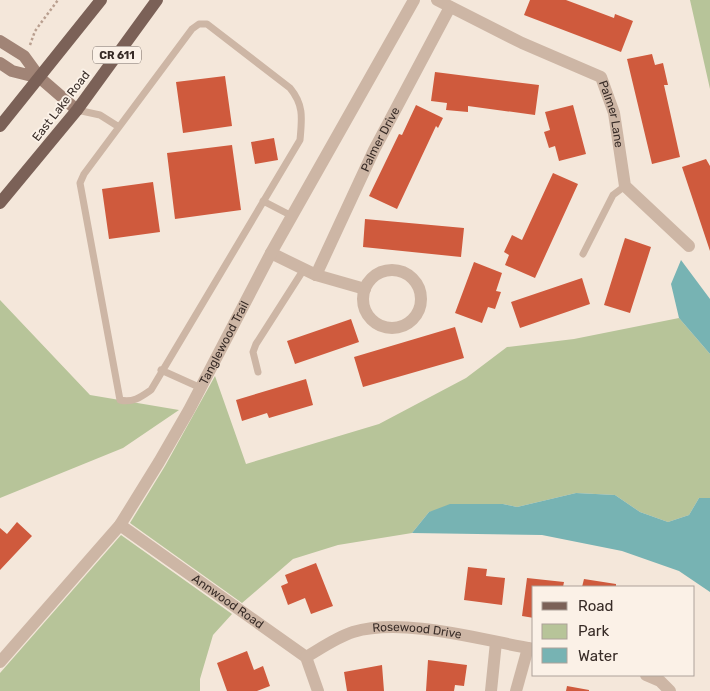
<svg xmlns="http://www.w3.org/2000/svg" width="710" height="691" font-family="Rubik,sans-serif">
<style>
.green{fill:#b7c499}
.water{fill:#77b3b3}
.building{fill:#cf5a3d}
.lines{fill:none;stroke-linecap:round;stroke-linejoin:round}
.path{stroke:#b99f8f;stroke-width:2.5;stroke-dasharray:2.5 2.5;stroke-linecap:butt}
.lane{stroke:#cdb6a5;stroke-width:7}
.street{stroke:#cdb6a5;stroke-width:12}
.secondary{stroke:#a18476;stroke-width:12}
.primary{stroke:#7b6157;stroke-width:12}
.labels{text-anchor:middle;stroke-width:4;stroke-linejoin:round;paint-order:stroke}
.shield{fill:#fbf1e7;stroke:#726761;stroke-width:1}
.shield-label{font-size:11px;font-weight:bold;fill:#382c27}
.street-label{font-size:12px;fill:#382c27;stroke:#fbf1e7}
</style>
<rect width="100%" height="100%" fill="#f4e7da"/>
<path class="green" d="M 690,0 L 710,0 L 710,89 Z
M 0,300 L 90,395 L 179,410 L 123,448 L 0,498 Z
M 679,318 L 710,354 L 710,498 L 699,498 L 689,515 L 668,522 L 640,512 L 615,495 L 576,493 L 517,507 L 503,504 L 429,512 L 412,533 L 338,545 L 293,559 L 242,603 L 130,523 L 165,466 L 215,376 L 246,464 L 379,424 L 466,378 L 507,347 L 574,339 Z
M 121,535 L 232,614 L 213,635 L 200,679 L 200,691 L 0,691 L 0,673 Z"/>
<path class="water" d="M 681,260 L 710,299 L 710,354 L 679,318 L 671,284 Z
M 576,493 L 615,495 L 640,512 L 668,522 L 689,515 L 699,498 L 710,498 L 710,592 L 679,571 L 622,551 L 542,535 L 412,533 L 429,512 L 450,504 L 503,504 L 517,507 Z"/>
<path class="building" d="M 530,0 L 566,0 L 614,18 L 615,14 L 633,21 L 621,52 L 524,15 Z
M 652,54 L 655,65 L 663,63 L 668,85 L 664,85 L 680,157 L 652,164 L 627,59 Z
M 435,72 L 539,85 L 535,115 L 468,106 L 468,112 L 446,110 L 447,103 L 431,101 Z
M 225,76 L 232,126 L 183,133 L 176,82 Z
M 416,105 L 443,118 L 438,128 L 436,126 L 397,209 L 369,196 L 399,134 L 402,135 Z
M 573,105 L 586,154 L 559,161 L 555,146 L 549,148 L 544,132 L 550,130 L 545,112 Z
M 274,138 L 278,160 L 255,164 L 251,142 Z
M 232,145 L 241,210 L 175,219 L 167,153 Z
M 706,159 L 710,166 L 710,251 L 682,167 Z
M 553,173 L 578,184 L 535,278 L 505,265 L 509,255 L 504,252 L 512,235 L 522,240 Z
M 153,182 L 160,232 L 109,239 L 102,189 Z
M 365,219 L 464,228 L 461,257 L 363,247 Z
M 625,238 L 651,247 L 630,313 L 604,305 Z
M 474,262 L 502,273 L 496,291 L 501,292 L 495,309 L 488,307 L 482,323 L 455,313 Z
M 582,278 L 590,304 L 520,328 L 511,302 Z
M 351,319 L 359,342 L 295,364 L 287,341 Z
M 455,327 L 464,358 L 363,387 L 354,357 Z
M 306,379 L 313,405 L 269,418 L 267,413 L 242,421 L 236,400 Z
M 17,522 L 32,536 L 0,570 L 0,528 L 7,534 Z
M 316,563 L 333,606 L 311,614 L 305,598 L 288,605 L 281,586 L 288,583 L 285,575 Z
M 468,567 L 487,569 L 486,576 L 505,578 L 502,605 L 464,600 Z
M 527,578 L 564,582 L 563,587 L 534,587 L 534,618 L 522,616 Z
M 584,579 L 616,584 L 616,587 L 582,587 Z
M 247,651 L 254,670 L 263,666 L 270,686 L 257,691 L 227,691 L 217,663 Z
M 428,660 L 467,665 L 464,686 L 455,685 L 454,691 L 426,691 Z
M 382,665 L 384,691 L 347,691 L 344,672 Z
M 567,686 L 589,690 L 589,691 L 566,691 Z"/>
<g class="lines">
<path class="path" d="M 30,45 L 35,31 L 58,0"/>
<path class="lane" d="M 199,24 L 207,24 L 290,88 C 304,105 302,118 300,140 L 151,390 C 141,397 133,403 120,400 L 80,183 L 84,174 L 192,29 Z
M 77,110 L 100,115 L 119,127
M 263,201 L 292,216
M 583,254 L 613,195 L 625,186
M 161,370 L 201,388
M 258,372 L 253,352 L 256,344 L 304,269"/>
<g class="street">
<path id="s1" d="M 437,0 L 522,43 L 601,77 L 614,113 L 625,186 L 689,246"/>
<path d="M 271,253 L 316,275 L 365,289"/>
<circle cx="392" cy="299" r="29"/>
<path id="s2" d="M 316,275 L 374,150 L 450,7"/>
<path id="s3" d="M 120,525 L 306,657 L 318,691"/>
<path id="s4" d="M 306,657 C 320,649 337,637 353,632 C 404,617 481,640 534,649"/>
<path id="s5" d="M 0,662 L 120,525 L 159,462 L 189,410 L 271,253 L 414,0"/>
<path d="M 646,675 L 660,681 L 670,691"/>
<path d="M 491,691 L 496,642"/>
<path d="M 516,691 L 528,648"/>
</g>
<path class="secondary" d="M 0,41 L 24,56 L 40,78 L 77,110
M 0,63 L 12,71 L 40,78"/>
<path class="primary" d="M 0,126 L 101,0
M 0,203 L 77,110 L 157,0"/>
</g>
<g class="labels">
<rect class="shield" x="93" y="46.5" width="48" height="17" rx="4"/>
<g class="shield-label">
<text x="117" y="59">CR 611</text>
</g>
<g class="street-label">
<text transform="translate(61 106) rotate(-52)" y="4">East Lake Road</text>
<text dy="4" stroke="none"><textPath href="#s1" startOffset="220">Palmer Lane</textPath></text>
<text dy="4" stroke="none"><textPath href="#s2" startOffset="150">Palmer Drive</textPath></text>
<text dy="4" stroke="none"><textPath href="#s5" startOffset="392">Tanglewood Trail</textPath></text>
<text dy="4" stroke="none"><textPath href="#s3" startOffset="132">Annwood Road</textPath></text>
<text dy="4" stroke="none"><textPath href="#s4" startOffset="118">Rosewood Drive</textPath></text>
</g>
</g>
<rect x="532" y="586" width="162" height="90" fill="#fbf1e7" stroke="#ada29a"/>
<rect x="542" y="602" width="25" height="8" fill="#7b6157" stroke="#ada29a"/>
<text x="578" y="611" font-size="15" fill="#382c27">Road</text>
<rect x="542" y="624" width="25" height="15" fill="#b7c499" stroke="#ada29a"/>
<text x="578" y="636" font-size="15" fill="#382c27">Park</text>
<rect x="542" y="648" width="25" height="15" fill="#77b3b3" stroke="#ada29a"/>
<text x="578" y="661" font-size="15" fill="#382c27">Water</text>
</svg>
